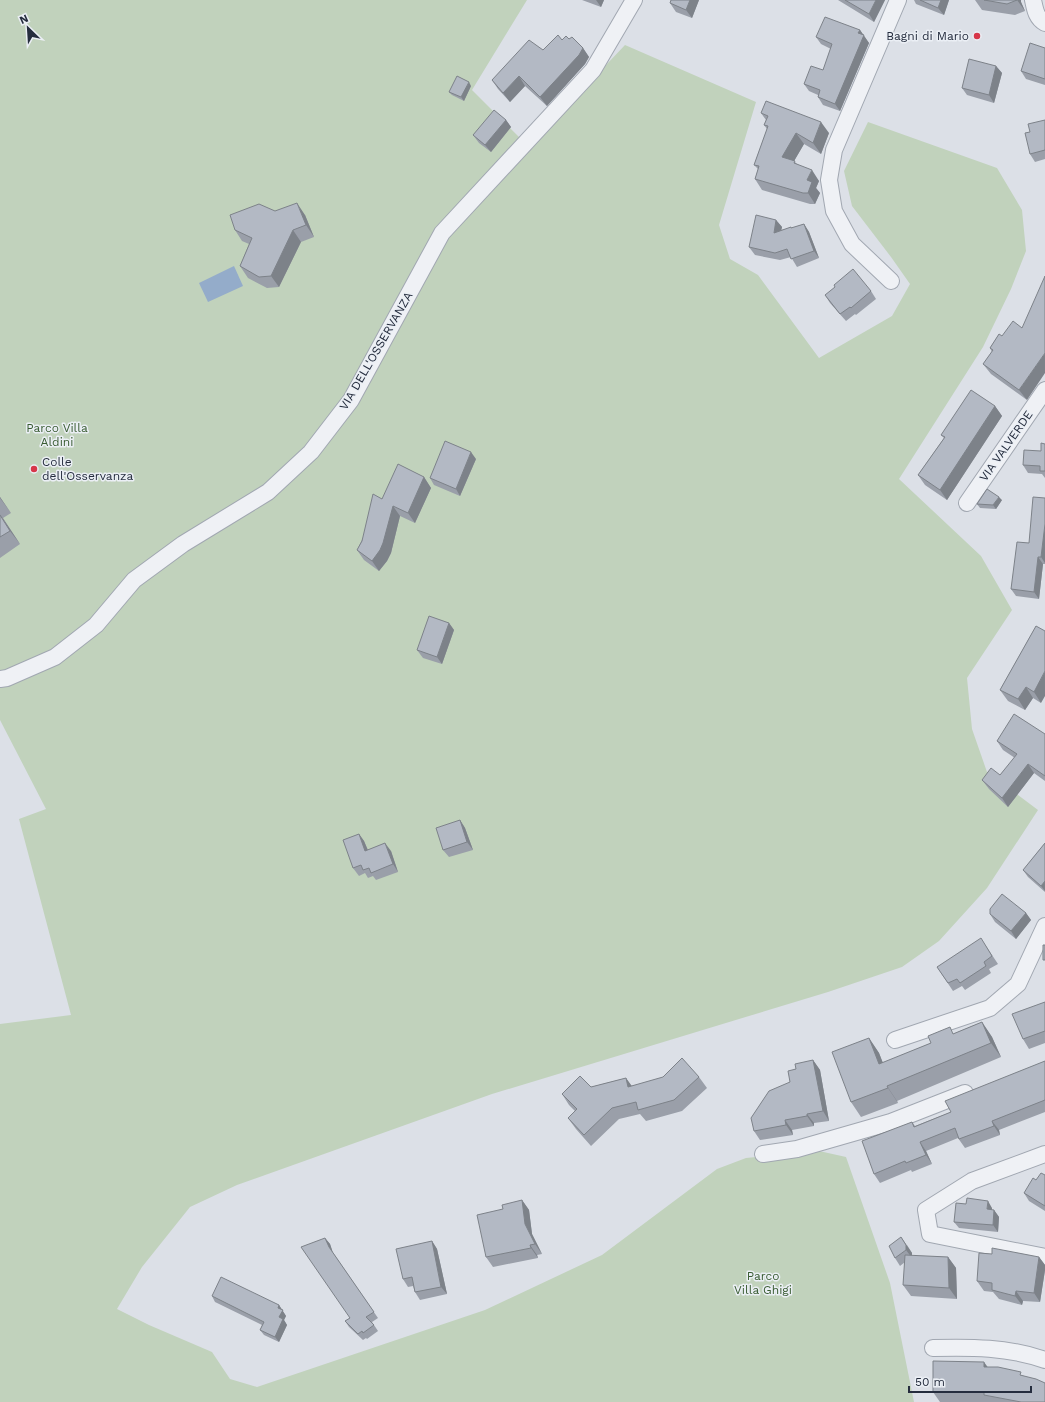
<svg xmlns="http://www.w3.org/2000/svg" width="1045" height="1402" font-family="'Work Sans',sans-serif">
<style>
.green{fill:#c1d2bc}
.water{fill:#94acca}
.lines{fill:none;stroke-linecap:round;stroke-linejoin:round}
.street-casing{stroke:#a1a7b1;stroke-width:18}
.street{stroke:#eff1f5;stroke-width:16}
.wall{fill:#9a9fa9}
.shaded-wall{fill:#7d8289}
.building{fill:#b3b9c4;stroke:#7d8289}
.poi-dot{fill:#d73649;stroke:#ebeff5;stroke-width:1.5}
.labels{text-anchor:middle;stroke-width:3;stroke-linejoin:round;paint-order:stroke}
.poi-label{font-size:12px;fill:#252d3e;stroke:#ebeff5;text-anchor:end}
.street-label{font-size:12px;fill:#252d3e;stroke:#ebeff5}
.park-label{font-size:12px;fill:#385b31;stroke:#ebeff5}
</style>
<rect width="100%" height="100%" fill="#dce0e7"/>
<path class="green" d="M 0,0 L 527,0 L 472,90 L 521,139 L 530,145 L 625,45 L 756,102 L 719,225 L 730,259 L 758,275 L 819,358 L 892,316 L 910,284 L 891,257 L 852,206 L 844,171 L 868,122 L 997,168 L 1022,210 L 1026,251 L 1011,289 L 983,347 L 899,479 L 981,556 L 1012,610 L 967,678 L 972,729 L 987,772 L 1038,810 L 987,888 L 939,941 L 902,967 L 828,992 L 492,1094 L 237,1185 L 190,1207 L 142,1267 L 117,1309 L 149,1325 L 212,1352 L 230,1379 L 257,1387 L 485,1310 L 602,1255 L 717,1169 L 746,1158 L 819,1151 L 846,1157 L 890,1283 L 914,1402 L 0,1402 L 0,1024 L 71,1015 L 19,819 L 46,809 L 0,720 Z"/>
<path class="water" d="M 234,266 L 243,286 L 208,302 L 199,283 Z"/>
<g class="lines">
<g class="street-casing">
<path id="street" d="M 1033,0 C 1035,9 1036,18 1045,23
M 891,281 L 852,244 L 834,211 L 829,180 L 834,150 L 898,0
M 967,503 L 1045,390
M 0,679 L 7,678 L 55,657 L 96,625 L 134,580 L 183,544 L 268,492 L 311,452 L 351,400 L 442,233 L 593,70 L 634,0
M 895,1040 L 990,1008 L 1018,984 L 1045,926
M 763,1154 L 797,1149 L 891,1122 L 965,1093
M 1045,1154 L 972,1181 L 926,1210 L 930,1234 L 1045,1257
M 933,1348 C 970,1347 1009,1347 1045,1360"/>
</g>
<use href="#street" class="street"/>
</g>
<path class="wall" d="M 582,0 L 604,0 L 601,7 Z
M 699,0 L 692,18 L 676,12 L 670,3 Z
M 838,0 L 885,0 L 874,22 Z
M 914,0 L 949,0 L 944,15 L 916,4 Z
M 975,0 L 1021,0 L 1021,2 L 1025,11 L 1015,15 L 982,10 Z
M 860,30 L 869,43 L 840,111 L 823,105 L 818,97 L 818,95 L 809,91 L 804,84 L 823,70 L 831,49 L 821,44 L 816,37 Z
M 569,39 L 583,48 L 589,57 L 585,64 L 547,106 L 525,86 L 510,102 L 498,89 L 492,80 L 543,50 Z
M 1045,48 L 1045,85 L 1026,79 L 1021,71 Z
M 996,66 L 1002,73 L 994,103 L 967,95 L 962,88 Z
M 471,86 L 464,101 L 452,95 L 449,92 Z
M 761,113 L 829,133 L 821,154 L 804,144 L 794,161 L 797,164 L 819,181 L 816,188 L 820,193 L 815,204 L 810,204 L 762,190 L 755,179 L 758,169 L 754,165 L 767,129 L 764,125 L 766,120 Z
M 506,120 L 511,127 L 491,152 L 479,143 L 473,135 Z
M 1045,121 L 1045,159 L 1035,162 L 1030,154 L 1030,132 Z
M 275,211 L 305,215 L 314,237 L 301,242 L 279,287 L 267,288 L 248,278 L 240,266 L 249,244 L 242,241 L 235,230 Z
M 776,220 L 782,227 L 781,230 L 792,228 L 804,224 L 809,232 L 819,258 L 797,267 L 791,257 L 780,260 L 755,255 L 749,247 Z
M 871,291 L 876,299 L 856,315 L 855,314 L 846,321 L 830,303 L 825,295 Z
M 999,334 L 1027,400 L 991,374 L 983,364 L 992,352 L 990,348 Z
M 995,406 L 1002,416 L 947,500 L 925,485 L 918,475 L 944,438 L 941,435 Z
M 1045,444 L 1045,478 L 1042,474 L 1028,473 L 1023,465 L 1041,451 Z
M 476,459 L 460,496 L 434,485 L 430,478 Z
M 424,477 L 431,488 L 415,523 L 400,516 L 391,553 L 387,561 L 379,571 L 364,560 L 357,550 L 382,499 Z
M 0,497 L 11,513 L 3,518 L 20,544 L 0,558 Z
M 1045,498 L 1045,564 L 1043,564 L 1039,599 L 1016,596 L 1011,589 L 1029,543 Z
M 1002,500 L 996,509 L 980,508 L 977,504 Z
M 449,623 L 454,630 L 442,664 L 423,658 L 417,650 Z
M 1036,626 L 1041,703 L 1033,698 L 1025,710 L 1008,701 L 1000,690 Z
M 1045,734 L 1045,781 L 1034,773 L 1008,807 L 989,789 L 982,780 L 1000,775 L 1015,758 L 1003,750 L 997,741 Z
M 460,820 L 465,828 L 473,850 L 449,857 L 443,850 Z
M 359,834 L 364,841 L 368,850 L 391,851 L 398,872 L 376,880 L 373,876 L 368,878 L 365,873 L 359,876 L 353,868 Z
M 1045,843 L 1045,892 L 1028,877 L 1023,870 Z
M 1026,913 L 1031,920 L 1016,939 L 995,922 L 990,914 Z
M 986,946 L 998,964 L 989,969 L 991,973 L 965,990 L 962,986 L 953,991 L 937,967 Z
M 1045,1002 L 1045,1043 L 1029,1049 L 1023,1039 Z
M 982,1022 L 992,1037 L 1001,1057 L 897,1101 L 898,1103 L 861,1117 L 851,1102 L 869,1038 L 879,1053 L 883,1063 Z
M 813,1060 L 820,1070 L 829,1121 L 814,1123 L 814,1126 L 792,1130 L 793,1135 L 760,1140 L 754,1131 L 790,1082 L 796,1069 Z
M 1045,1061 L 1045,1112 L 999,1130 L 1000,1135 L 965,1148 L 958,1138 L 926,1151 L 932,1164 L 912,1172 L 911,1170 L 880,1183 L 874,1174 L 912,1122 L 915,1126 L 951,1112 Z
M 699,1077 L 707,1088 L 682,1111 L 646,1121 L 640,1114 L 619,1119 L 591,1146 L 576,1129 L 568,1118 L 575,1111 L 569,1105 L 562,1094 L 591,1087 L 626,1078 L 631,1086 Z
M 1045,1175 L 1045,1211 L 1029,1201 L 1024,1193 L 1036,1180 Z
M 522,1200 L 529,1210 L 532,1234 L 542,1254 L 537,1255 L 538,1258 L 493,1267 L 486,1257 L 503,1209 Z
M 992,1208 L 992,1210 L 994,1210 L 999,1217 L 998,1232 L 959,1228 L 954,1222 Z
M 325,1238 L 330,1244 L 333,1253 L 378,1318 L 372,1322 L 378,1331 L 367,1339 L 366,1338 L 363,1340 L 349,1327 L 345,1321 L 350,1318 Z
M 432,1241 L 437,1249 L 447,1294 L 420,1300 L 415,1292 L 413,1286 L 408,1287 L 403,1279 Z
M 907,1245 L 912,1253 L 912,1256 L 948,1257 L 956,1268 L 957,1299 L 911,1296 L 903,1285 L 905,1262 L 900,1266 L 895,1258 Z
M 1039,1257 L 1045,1265 L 1045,1270 L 1040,1302 L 1023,1301 L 1022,1305 L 999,1299 L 993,1292 L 984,1291 L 977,1281 Z
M 212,1296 L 279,1305 L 286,1316 L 284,1320 L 287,1325 L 279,1342 L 264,1335 L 260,1330 L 262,1325 L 215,1302 Z
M 988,1367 L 1024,1376 L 1045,1402 L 940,1402 L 933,1392 Z"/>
<path class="shaded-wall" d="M 596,0 L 604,0 L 601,7 Z
M 690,0 L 699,0 L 692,18 L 686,10 Z
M 876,0 L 885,0 L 874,22 L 869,14 Z
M 941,0 L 949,0 L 944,15 L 938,8 Z
M 1017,0 L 1021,0 L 1021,2 L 1025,11 Z
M 860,30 L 869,43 L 840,111 L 835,104 L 858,33 Z
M 583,48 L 589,57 L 585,64 L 547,106 L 540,97 Z
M 996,66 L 1002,73 L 994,103 L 989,95 Z
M 519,76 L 525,86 L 510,102 L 503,93 Z
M 469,82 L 471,86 L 464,101 L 461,97 Z
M 506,120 L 511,127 L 491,152 L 485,145 Z
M 821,122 L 829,133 L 821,154 L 813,143 Z
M 796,133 L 804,144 L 790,168 L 782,157 Z
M 812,170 L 819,181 L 816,188 L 820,193 L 815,204 L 808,193 L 807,180 Z
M 297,203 L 305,215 L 314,237 L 306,225 Z
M 776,220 L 782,227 L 779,241 L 774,233 Z
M 804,224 L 809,232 L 819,258 L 814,251 Z
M 293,230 L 301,242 L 279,287 L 271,276 Z
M 1045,353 L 1045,373 L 1027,400 L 1019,390 Z
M 995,406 L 1002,416 L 947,500 L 940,490 Z
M 471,452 L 476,459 L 460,496 L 456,489 Z
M 424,477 L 431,488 L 415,523 L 408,513 Z
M 0,497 L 11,513 L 0,498 Z
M 999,497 L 1002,500 L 996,509 L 993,505 Z
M 393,506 L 400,516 L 391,553 L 387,561 L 379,571 L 372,561 Z
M 0,514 L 20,544 L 10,531 Z
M 1045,524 L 1045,563 L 1041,557 Z
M 1038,557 L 1043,564 L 1039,599 L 1034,592 Z
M 449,623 L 454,630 L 442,664 L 437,657 Z
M 1045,671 L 1045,696 L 1041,703 L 1034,692 Z
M 1026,687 L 1033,698 L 1025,710 L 1018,699 Z
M 1028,764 L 1034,773 L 1008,807 L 1002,798 Z
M 460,820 L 465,828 L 473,850 L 467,842 Z
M 359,834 L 364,841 L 371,858 L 365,851 Z
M 385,843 L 391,851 L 398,872 L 393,864 Z
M 1045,881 L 1045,891 L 1041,886 Z
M 1026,913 L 1031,920 L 1016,939 L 1011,931 Z
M 982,1022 L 992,1037 L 1001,1057 L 991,1043 Z
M 869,1038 L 879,1053 L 889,1079 L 879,1064 Z
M 813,1060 L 820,1070 L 829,1121 L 823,1111 Z
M 626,1078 L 634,1089 L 628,1087 Z
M 887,1086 L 897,1101 L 898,1103 L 888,1088 Z
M 807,1114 L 814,1123 L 814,1126 L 807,1116 Z
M 785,1120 L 792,1130 L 793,1135 L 786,1125 Z
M 992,1121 L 999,1130 L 1000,1135 L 994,1126 Z
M 920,1142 L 926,1151 L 932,1164 L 926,1155 Z
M 522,1200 L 529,1210 L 532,1234 L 542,1254 L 535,1244 L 525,1224 Z
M 988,1201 L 992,1208 L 992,1216 L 987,1209 Z
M 994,1210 L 999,1217 L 998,1232 L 993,1225 Z
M 901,1237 L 912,1253 L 912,1258 L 906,1250 Z
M 325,1238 L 330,1244 L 333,1253 L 378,1318 L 329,1247 Z
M 432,1241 L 437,1249 L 447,1294 L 441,1287 Z
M 530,1245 L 537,1255 L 538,1258 L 531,1248 Z
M 948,1257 L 956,1268 L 957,1299 L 949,1288 Z
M 1039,1257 L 1045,1265 L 1045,1270 L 1040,1302 L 1034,1293 Z
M 1016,1291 L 1023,1301 L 1022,1305 L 1015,1296 Z
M 279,1305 L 286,1316 L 284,1320 L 287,1325 L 279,1342 L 275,1337 L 279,1317 L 278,1308 Z
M 984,1362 L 992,1373 L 984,1367 Z"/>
<path class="building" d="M 671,0 L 690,0 L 686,10 L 670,3 Z
M 845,0 L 876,0 L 869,14 Z
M 920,0 L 941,0 L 938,8 Z
M 984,0 L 1017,0 L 1007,4 Z
M 825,17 L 860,30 L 858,33 L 864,35 L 835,104 L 818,97 L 820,90 L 804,84 L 811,66 L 823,70 L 832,44 L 816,37 Z
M 558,35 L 562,40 L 566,36 L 569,39 L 572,37 L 583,48 L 579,55 L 540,97 L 519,76 L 503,93 L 492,80 L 529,40 L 543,50 Z
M 1030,43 L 1045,48 L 1045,79 L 1021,71 Z
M 969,59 L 996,66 L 989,95 L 962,88 Z
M 457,76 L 469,82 L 461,97 L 449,92 Z
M 766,101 L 821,122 L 813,143 L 796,133 L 782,157 L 795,161 L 794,163 L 812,170 L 807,180 L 812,182 L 808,193 L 803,193 L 755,179 L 759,166 L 754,165 L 768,126 L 764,125 L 768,116 L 761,113 Z
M 494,110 L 506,120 L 485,145 L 473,135 Z
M 1045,120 L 1045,150 L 1030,154 L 1025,133 L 1030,132 L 1028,124 Z
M 297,203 L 306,225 L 293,230 L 271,276 L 259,277 L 240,266 L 252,238 L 235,230 L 230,215 L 259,204 L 275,211 Z
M 756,215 L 776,220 L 774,233 L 791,227 L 791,228 L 804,224 L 814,251 L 791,259 L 787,249 L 775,253 L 749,247 Z
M 853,269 L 871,291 L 851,308 L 850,307 L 840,314 L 825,295 L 835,287 L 834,285 Z
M 1045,276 L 1045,353 L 1019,390 L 983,364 L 993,350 L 990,348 L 999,334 L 1002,336 L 1013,321 L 1022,328 Z
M 971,390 L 995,406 L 940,490 L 918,475 L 945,437 L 941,435 Z
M 445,441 L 471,452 L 456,489 L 430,478 Z
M 1041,443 L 1045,444 L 1045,471 L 1040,471 L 1040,466 L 1023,465 L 1024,450 L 1041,451 Z
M 398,464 L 424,477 L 408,513 L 393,506 L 383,543 L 380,550 L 372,561 L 357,550 L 362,541 L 373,494 L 382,499 Z
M 987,489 L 999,497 L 993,505 L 977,504 Z
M 1033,497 L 1045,498 L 1045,524 L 1041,557 L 1038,557 L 1034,592 L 1011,589 L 1017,542 L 1029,543 Z
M 0,515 L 10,531 L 0,537 Z
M 429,616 L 449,623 L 437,657 L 417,650 Z
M 1036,626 L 1045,631 L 1045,671 L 1034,692 L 1026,687 L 1018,699 L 1000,690 Z
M 1014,714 L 1045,734 L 1045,776 L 1028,764 L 1002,798 L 982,780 L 991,768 L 1000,775 L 1017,754 L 997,741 Z
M 460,820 L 467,842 L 443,850 L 436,828 Z
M 359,834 L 365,851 L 385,843 L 393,864 L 371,873 L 369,868 L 363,870 L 361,865 L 353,868 L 343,840 Z
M 1045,843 L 1045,881 L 1041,886 L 1023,870 Z
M 1002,894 L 1026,913 L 1011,931 L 990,914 L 990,909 Z
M 981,938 L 992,956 L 984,962 L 986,966 L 960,983 L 957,979 L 948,983 L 937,967 Z
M 1043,945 L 1045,945 L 1045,960 L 1043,960 Z
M 1045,1002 L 1045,1031 L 1023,1039 L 1012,1014 Z
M 982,1022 L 991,1043 L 887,1086 L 888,1088 L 851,1102 L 832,1052 L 869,1038 L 879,1064 L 931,1043 L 928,1036 L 950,1027 L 953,1034 Z
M 682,1058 L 699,1077 L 674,1100 L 638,1110 L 636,1102 L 612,1108 L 584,1135 L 568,1118 L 577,1109 L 562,1094 L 580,1076 L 591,1087 L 626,1078 L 628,1087 L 663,1077 Z
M 813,1060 L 823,1111 L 807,1114 L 807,1116 L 785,1120 L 786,1125 L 754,1131 L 751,1118 L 769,1091 L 790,1082 L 788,1071 L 796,1069 L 795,1064 Z
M 1045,1061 L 1045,1100 L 992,1121 L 994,1126 L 959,1139 L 955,1128 L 920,1142 L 926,1155 L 906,1163 L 905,1161 L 874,1174 L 862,1141 L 912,1122 L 914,1127 L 951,1112 L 945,1101 Z
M 1041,1173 L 1045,1175 L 1045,1206 L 1024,1193 L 1033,1178 L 1036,1180 Z
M 967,1198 L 988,1201 L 987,1209 L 994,1210 L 993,1225 L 954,1222 L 956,1203 L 966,1204 Z
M 522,1200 L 525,1224 L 535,1244 L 530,1245 L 531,1248 L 486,1257 L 477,1215 L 503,1209 L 502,1205 Z
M 901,1237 L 906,1245 L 906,1250 L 895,1258 L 889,1246 Z
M 325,1238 L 329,1247 L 374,1312 L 366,1317 L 374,1325 L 363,1333 L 362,1331 L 358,1334 L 345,1321 L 350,1318 L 301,1247 Z
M 432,1241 L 441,1287 L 415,1292 L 412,1277 L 403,1279 L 396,1249 Z
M 992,1248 L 1039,1257 L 1034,1293 L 1016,1291 L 1015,1296 L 992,1290 L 992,1283 L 977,1281 L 979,1253 L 992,1254 Z
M 905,1255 L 948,1257 L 949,1288 L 903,1285 Z
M 221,1277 L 279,1305 L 278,1308 L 283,1310 L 279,1317 L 283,1319 L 275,1337 L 260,1330 L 264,1322 L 212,1296 Z
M 933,1361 L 984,1362 L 984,1367 L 998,1367 L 1021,1372 L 1020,1375 L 1036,1379 L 1045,1383 L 1045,1402 L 1021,1402 L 984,1395 L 984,1392 L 933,1392 Z"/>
<g class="poi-dot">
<circle cx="977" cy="36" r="4"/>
<circle cx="34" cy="469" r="4"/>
</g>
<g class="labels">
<g class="poi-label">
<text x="969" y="40">Bagni di Mario</text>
<text x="42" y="466" text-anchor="start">Colle<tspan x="42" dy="14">dell'Osservanza</tspan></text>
</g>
<g class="street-label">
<text transform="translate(376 351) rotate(-60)" y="4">VIA DELL'OSSERVANZA</text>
<text transform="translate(1006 446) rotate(-55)" y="4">VIA VALVERDE</text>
</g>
<g class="park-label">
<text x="57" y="432">Parco Villa<tspan x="57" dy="14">Aldini</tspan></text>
<text x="763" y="1280">Parco<tspan x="763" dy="14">Villa Ghigi</tspan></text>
</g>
</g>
<g transform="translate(28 28) rotate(335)" stroke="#ebeff5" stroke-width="3" paint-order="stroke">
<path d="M0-3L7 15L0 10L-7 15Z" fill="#252d3e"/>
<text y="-6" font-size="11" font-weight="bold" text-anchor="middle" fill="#252d3e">N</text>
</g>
<path d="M909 1386v6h122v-6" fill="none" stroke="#252d3e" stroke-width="2"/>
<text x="915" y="1386" font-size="12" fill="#252d3e" stroke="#ebeff5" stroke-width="3" paint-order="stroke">50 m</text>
</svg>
